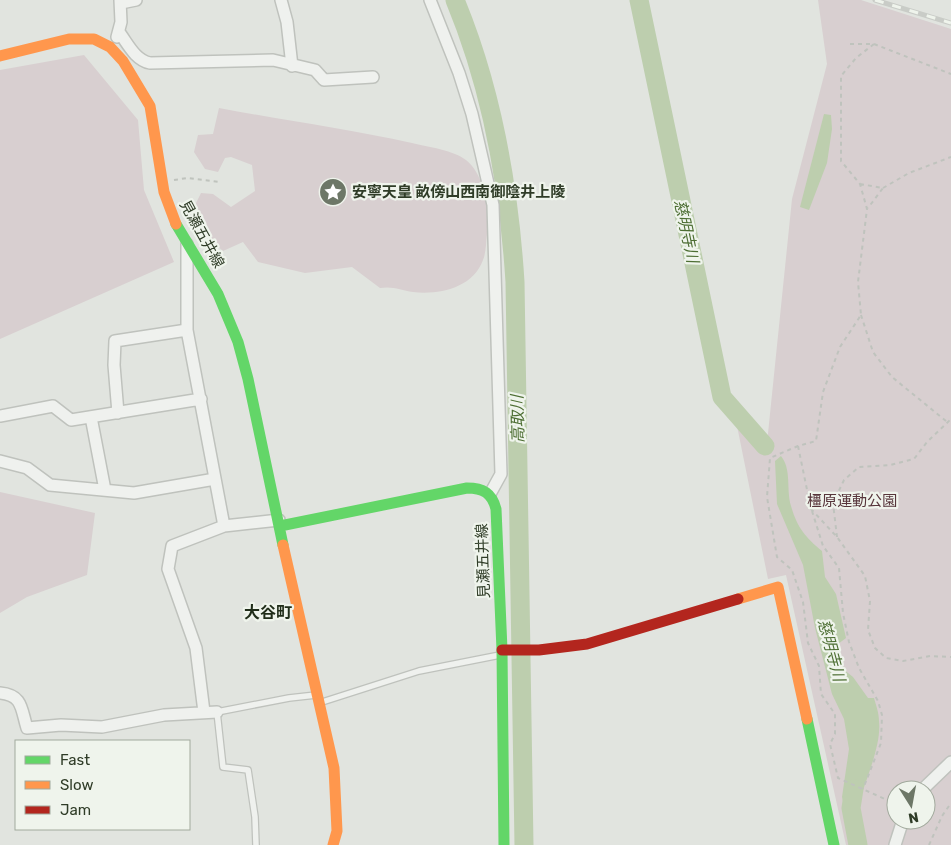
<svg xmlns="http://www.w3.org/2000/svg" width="951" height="845" font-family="Rubik,'Noto Sans JP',sans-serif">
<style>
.green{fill:#d8cfd0;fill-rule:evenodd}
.water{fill:#bdceae}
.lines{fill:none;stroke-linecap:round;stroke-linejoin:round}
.river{stroke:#bdceae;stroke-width:19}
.lane-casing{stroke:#bfc2bd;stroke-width:8}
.street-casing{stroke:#bfc2bd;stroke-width:14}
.path{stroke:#bfc3bd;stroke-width:2;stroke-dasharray:4 4;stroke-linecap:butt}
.lane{stroke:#eff1ee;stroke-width:5.5}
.street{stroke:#eff1ee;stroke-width:11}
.fast{stroke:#63d668;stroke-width:11}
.slow{stroke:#ff974d;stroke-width:11}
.jam{stroke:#b3261e;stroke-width:11}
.rail-casing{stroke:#c9ccc7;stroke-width:5}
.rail{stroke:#eff4ec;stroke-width:3;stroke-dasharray:9;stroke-linecap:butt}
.labels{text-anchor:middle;stroke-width:4.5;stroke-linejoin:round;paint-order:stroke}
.poi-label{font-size:15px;font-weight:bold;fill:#2f3c27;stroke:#eff4ec;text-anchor:start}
.street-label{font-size:15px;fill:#2f3c27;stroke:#eff4ec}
.park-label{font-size:15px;fill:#57353b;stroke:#eff4ec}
.water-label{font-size:16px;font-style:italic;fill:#4d6e33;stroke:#eff4ec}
.neighbourhood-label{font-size:16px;font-weight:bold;fill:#202d19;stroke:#eff4ec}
</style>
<rect width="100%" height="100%" fill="#e1e4df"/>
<path class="green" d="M 818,0 L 861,0 L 951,29 L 951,845 L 846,845 L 786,575 L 768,579 L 735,416 L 766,453 L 792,199 L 827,64 ZM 896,790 L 926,790 L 926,820 L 896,820 Z
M 84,55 L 138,120 L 144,190 L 174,262 L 0,339 L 0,70 Z
M 219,108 C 283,120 348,129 412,143 C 428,147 453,150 466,160 C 485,175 490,211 487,234 C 486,242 486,253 483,260 C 473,288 439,295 413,292 C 401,290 393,286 380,288 L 352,267 L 305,273 L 258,262 L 243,242 L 223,251 L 206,236 L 194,207 L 201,193 L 213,194 L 231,207 L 255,191 L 252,165 L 231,157 L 225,158 L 218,172 L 205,169 L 194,152 L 198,135 L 213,134 Z
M 0,492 L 95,513 L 87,575 L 27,597 L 0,613 Z"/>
<path class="water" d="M 824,114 L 831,115 L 832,129 L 827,163 L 809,210 L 800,207 Z
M 781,456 C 792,470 786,489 791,506 C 797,527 805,537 822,551 L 825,577 L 836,594 L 846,638 L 838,644 L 843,669 L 853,677 L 868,698 L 874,698 C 876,705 879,713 879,721 C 882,746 863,786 856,812 L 846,814 L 842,797 L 849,749 L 844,719 L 832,694 L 815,628 L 803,565 L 777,504 L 775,461 Z"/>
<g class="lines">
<path class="river" d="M 455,0 C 492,89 509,186 515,282 L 524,845
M 639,0 L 722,397 L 765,446
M 854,789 L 851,808 L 858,845"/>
<g class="lane-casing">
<path id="lane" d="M 319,703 L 419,671 L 500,655
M 256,845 L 255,817 L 248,770 L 223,767 L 217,712 L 289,698 L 316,695"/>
</g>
<g class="street-casing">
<path id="street" d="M 281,0 L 287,22 L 292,66
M 430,0 L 459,73 L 472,114 L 493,205 L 501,474 L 490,494
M 121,3 L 136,0
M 119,32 C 128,44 135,60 150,63 L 273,60 L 315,70 L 324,80 L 373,77
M 117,37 L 121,22 L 120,0
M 187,244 L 187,330 L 224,526
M 118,413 L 114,365 L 115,341 L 187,330
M 0,416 L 53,406 L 71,420 L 201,399
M 91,417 L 105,490
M 0,461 L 27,468 L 50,485 L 134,493 L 215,479
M 0,693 C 23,695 21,709 27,728 L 61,725 L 102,727 L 164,715 L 217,712
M 204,712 L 196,648 L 168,569 L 172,546 L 224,526 L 279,520
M 922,790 L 951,762
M 895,845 L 903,820"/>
</g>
<path class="path" d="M 850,44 L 874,44 L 951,74
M 874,44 L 856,58 L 841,76 L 841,161 L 860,184 L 867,209 L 858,282 L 861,315 L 840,347 L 823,392 L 816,441 L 798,446 L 770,458 L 767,497 L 777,557 L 792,570 L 803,602 L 808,643 L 819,666 L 821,694 L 835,714 L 835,734 L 830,744 L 838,778 L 896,804
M 174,180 L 187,178 L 219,182
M 860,184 L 883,188 L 868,208
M 883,188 L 909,173 L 951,157
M 861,315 L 873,352 L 892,377 L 946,421
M 798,446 L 811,509 L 837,537 L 865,576 L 870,601 L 868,630 L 875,648 L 886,658 L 903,661 L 930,656 L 951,657
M 812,511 L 823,546 L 839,568 L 843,613 L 849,642 L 859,668 L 878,701 L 882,715 L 881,743 L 863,789
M 837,537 L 833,503 L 844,480 L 859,467 L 890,465 L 914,459 L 927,442 L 951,419
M 929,845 L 942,816 L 951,803"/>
<use href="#lane" class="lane"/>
<use href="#street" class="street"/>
<path class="fast" d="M 176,224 L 218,294 L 238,342 L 248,379 L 283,545
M 280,526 L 467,488 C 483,488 492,493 496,509 L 502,650 L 504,845
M 807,719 L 834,845"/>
<path class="slow" d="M 0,56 L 69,39 L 94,39 L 110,47 L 123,61 L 150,106 L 164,192 L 176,224
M 283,545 L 334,768 L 337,831 L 333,845
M 738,599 L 778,587 L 807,719"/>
<path class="jam" d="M 502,650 L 539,650 L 587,644 L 738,599"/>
<g class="rail-casing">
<path id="rail" d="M 875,0 L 951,23"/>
</g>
<use href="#rail" class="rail"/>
</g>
<defs>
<g id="sight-disc" transform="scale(1.4375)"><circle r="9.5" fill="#6d7767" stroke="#eff4ec"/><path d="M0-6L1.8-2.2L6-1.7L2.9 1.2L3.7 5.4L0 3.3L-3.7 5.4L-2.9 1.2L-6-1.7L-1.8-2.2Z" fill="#fff"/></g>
</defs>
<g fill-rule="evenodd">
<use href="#sight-disc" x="333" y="192"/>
</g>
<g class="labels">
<g class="poi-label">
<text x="352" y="197">安寧天皇 畝傍山西南御陰井上陵</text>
</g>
<g class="street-label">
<text transform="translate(202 234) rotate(61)" y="5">見瀬五井線</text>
<text transform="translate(483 561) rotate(-92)" y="5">見瀬五井線</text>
</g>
<g class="park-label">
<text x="852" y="506">橿原運動公園</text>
</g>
<g class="water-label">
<text transform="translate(687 231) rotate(78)" y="6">慈明寺川</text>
<text transform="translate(517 419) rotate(-91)" y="6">高取川</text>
<text transform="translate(832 650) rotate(75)" y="6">慈明寺川</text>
</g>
<g class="neighbourhood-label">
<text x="268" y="618">大谷町</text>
</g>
</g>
<rect x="15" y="740" width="175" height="90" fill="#eff4ec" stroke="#a2aa9d"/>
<rect x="25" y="756" width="25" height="8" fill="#63d668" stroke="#a2aa9d"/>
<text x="60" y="765" font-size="15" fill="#2f3c27">Fast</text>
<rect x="25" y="781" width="25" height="8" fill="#ff974d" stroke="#a2aa9d"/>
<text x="60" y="790" font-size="15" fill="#2f3c27">Slow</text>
<rect x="25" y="806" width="25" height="8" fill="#b3261e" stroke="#a2aa9d"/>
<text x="60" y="815" font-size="15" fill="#2f3c27">Jam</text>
<g transform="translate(911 805) rotate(169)"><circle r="24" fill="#eff4ec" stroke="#a2aa9d"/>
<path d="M0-4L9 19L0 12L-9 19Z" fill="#6d7767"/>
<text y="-8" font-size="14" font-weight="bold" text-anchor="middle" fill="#2f3c27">N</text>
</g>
</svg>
